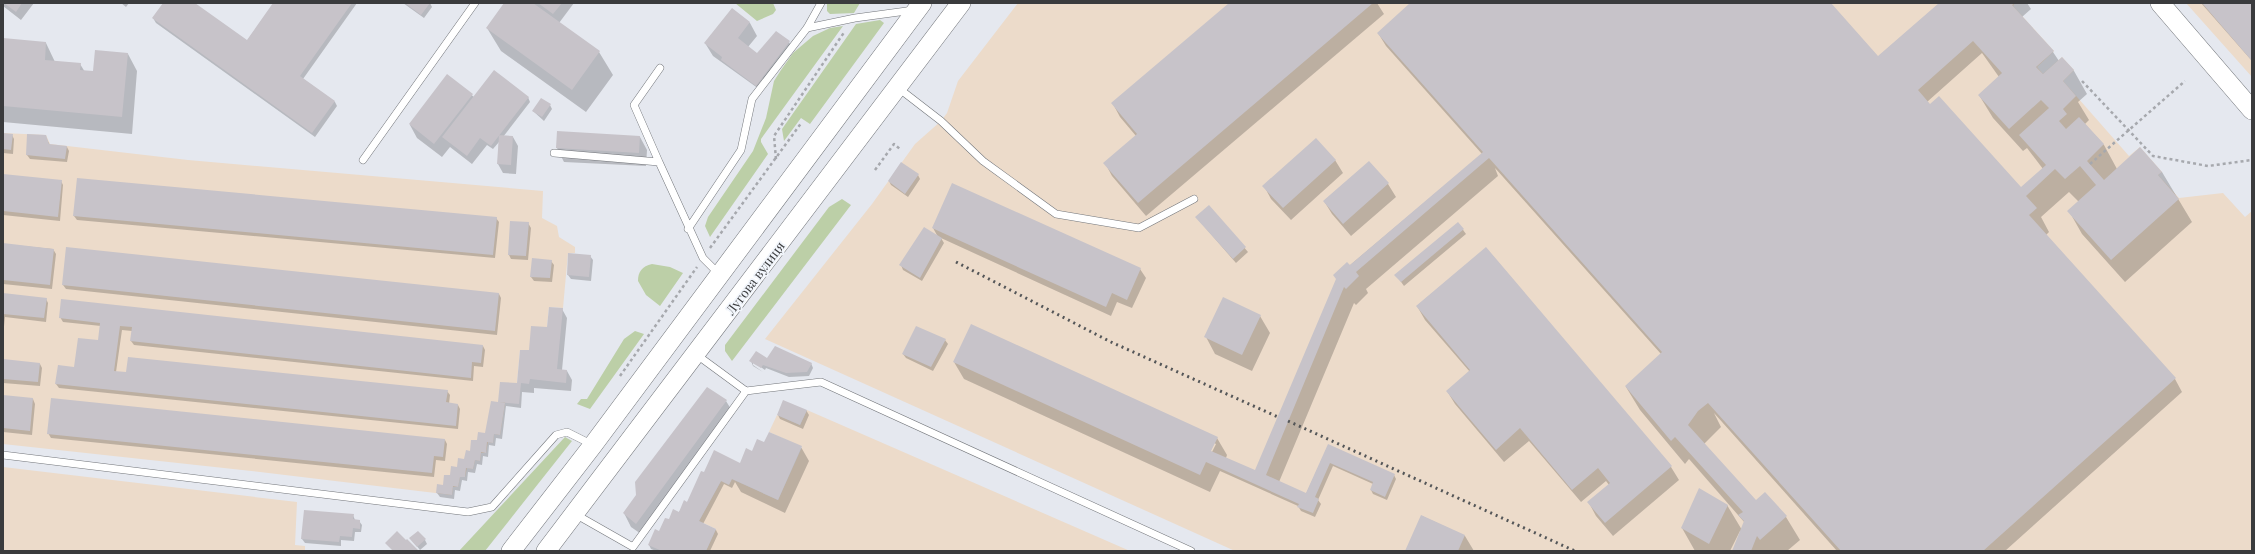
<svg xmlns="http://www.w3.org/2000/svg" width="2255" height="554" font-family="'Playfair Display',serif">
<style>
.commercial{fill:#ecdbca}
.green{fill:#bccfa7}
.shadow{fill:#0003;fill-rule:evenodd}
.building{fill:#c7c3c9;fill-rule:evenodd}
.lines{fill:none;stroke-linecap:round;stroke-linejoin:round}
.lane-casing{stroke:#72757a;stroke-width:8}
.secondary-casing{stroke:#72757a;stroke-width:20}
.path{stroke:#a6a8ad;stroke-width:2.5;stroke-dasharray:3 3;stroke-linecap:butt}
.lane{stroke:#fff;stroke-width:7}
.secondary{stroke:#fff;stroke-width:19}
.rail{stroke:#545658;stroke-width:3;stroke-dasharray:2 4;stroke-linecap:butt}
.labels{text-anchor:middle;stroke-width:3.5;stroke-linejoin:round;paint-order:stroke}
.street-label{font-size:13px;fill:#3a3b3d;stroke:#f2f6fc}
</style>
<rect width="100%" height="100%" fill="#e5e8ef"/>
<path class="commercial" d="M 1018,3 L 2015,3 L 2013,6 L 2054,51 L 2037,67 L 2043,74 L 2062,57 L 2074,70 L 2063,81 L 2129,156 L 2140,147 L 2162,172 L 2158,175 L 2179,198 L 2223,193 L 2245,217 L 2252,211 L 2252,551 L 1235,551 L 765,339 L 872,204 L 915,144 L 941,121 L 947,113 L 958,81 Z
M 2186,3 L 2252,3 L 2252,77 Z
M 3,133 L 46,135 L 50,144 L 188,160 L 543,191 L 542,218 L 557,226 L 559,237 L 575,247 L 575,253 L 568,253 L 563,308 L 549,307 L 547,327 L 529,350 L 520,350 L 517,383 L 505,403 L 500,435 L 494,434 L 493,443 L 488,442 L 486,453 L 481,453 L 480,461 L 475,460 L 473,469 L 467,468 L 465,477 L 460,477 L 458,487 L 453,487 L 452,495 L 260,472 L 3,444 Z
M 807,410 L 1130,551 L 706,551 L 716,529 L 699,521 L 721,481 L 732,479 L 778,500 L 802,447 L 769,432 L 777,415 L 800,425 Z
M 3,467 L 297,502 L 295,545 L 305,546 L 305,551 L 3,551 Z"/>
<path class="green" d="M 735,3 L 773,3 L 776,10 L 773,14 L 757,21 Z
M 827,3 L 860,3 L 854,13 L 830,14 L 827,11 Z
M 880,20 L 884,23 L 810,124 L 801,118 L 784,141 L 782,129 L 856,24 Z
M 843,26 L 761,139 L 761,142 L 768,154 L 710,237 L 705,226 L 708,217 L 753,151 L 766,118 L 774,81 L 781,70 L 793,53 L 813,36 L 830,28 Z
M 842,199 L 851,205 L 732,361 L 725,351 L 725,345 L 829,207 Z
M 652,264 L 670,267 L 683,273 L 660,306 L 646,295 L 638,281 C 638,272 642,266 652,264 Z
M 635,331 L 644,334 L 590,409 L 577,404 L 581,399 L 587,399 L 624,339 Z
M 565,437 L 572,441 L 485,551 L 459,551 Z"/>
<path class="shadow" d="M 3,3 L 34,3 L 21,20 L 3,6 Z
M 121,3 L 129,3 L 126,7 Z
M 164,3 L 193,3 L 247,41 L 274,3 L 357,3 L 303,79 L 335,102 L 337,106 L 315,137 L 156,23 L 153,18 Z
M 403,3 L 430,3 L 432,7 L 424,18 Z
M 505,3 L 574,3 L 559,23 L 599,52 L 613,75 L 586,112 L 501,51 L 487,28 Z
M 1231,3 L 1377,3 L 1384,14 L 1146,216 L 1112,176 L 1105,163 L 1136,136 L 1120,117 L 1113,104 Z
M 1412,3 L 1830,3 L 1878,57 L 1940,3 L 2027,3 L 2031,9 L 2022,17 L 2053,52 L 2059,61 L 2062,58 L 2074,71 L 2087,94 L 2078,102 L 2089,120 L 2085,124 L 2104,145 L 2117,169 L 2162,172 L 2192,222 L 2125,282 L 2082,234 L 2069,211 L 2079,202 L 2069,192 L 2041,217 L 2049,232 L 2046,235 L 2175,379 L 2182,392 L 2005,551 L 1837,551 L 1714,413 L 1721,427 L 1704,444 L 1756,501 L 1765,493 L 1786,517 L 1800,540 L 1787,551 L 1733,551 L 1741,532 L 1740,531 L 1730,551 L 1695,551 L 1682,528 L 1727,505 L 1742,530 L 1745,523 L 1689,459 L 1685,464 L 1640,410 L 1626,387 L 1661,354 L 1495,168 L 1498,176 L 1366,289 L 1368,293 L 1356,305 L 1354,303 L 1279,482 L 1306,494 L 1328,446 L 1394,475 L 1396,479 L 1387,500 L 1373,494 L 1371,490 L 1373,484 L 1333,466 L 1318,500 L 1321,504 L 1315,517 L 1301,511 L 1298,506 L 1220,471 L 1210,492 L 964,379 L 954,362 L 1217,438 L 1227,455 L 1226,458 L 1256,472 L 1349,266 L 1482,154 L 1386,46 L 1378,33 ZM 1982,53 L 1999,77 L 1979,95 L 1993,118 L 2023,151 L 2027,148 L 2043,169 L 2021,189 L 1927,102 ZM 1214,443 L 1216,444 L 1212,452 L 1210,452 Z
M 2201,3 L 2252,3 L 2252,61 Z
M 732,9 L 750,23 L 757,36 L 748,47 L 758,55 L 789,42 L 791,46 L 759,89 L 713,56 L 705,43 Z
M 3,39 L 46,43 L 55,62 L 80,64 L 85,72 L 94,72 L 128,54 L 137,71 L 132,134 L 3,122 Z
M 448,76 L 474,97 L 528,97 L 530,102 L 503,137 L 513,137 L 518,146 L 516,174 L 503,173 L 498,164 L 499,142 L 493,149 L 487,145 L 472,164 L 450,147 L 442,157 L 417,138 L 410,125 Z
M 550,105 L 552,109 L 544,121 L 533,111 Z
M 558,132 L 640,137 L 647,150 L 646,166 L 564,162 L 557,148 Z
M 3,134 L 12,135 L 14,139 L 13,154 L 3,153 Z
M 45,136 L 50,145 L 67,147 L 69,151 L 67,162 L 30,159 L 27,155 Z
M 1335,160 L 1343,173 L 1291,220 L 1271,199 L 1264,186 Z
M 1369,162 L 1388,184 L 1396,197 L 1351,236 L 1332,214 L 1324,201 Z
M 3,175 L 61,181 L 63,185 L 60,221 L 3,215 Z
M 918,175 L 920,179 L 908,197 L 891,185 L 889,181 Z
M 1209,206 L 1248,252 L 1236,263 L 1196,217 Z
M 74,216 L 496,218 L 499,222 L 495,258 L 77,220 Z
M 528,223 L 531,228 L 528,260 L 511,259 L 509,255 Z
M 1458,223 L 1466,234 L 1404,286 L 1396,275 Z
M 933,228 L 1140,269 L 1146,278 L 1132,308 L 1117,302 L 1111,316 L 941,238 L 944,243 L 922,281 L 903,270 L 901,265 L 938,237 Z
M 3,244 L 53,249 L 56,254 L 52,289 L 3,284 Z
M 1486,248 L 1671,467 L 1679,480 L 1613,536 L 1596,516 L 1589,503 L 1609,485 L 1606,481 L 1581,502 L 1529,441 L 1504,462 L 1455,404 L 1447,391 L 1470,372 L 1425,320 L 1417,306 Z
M 569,254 L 590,256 L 593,260 L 591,281 L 571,279 L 568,275 Z
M 551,261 L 554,265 L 552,282 L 534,281 L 531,277 Z
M 63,285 L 499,294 L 501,298 L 497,335 L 66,289 Z
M 3,295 L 46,299 L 48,303 L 46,322 L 5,317 L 3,336 Z
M 562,309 L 567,318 L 562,370 L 567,371 L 572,380 L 571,391 L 534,388 L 534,393 L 522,392 L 521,408 L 506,406 L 502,439 L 496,438 L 495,446 L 489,445 L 488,457 L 483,456 L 482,465 L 477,464 L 475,473 L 468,472 L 467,481 L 462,480 L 460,491 L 455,490 L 454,499 L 440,497 L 437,493 L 486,434 L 499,403 L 501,383 L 518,384 L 530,351 Z
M 1260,316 L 1270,333 L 1252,371 L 1215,354 L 1206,337 Z
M 60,317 L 483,346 L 485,350 L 483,367 L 474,366 L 473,381 L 134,345 L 131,341 L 132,331 L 122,330 L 116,372 L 447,391 L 450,395 L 449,404 L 458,405 L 460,409 L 458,429 L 59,388 L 56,384 L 75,368 L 99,341 L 101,326 L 63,322 Z
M 945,340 L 948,344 L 933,371 L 906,358 L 903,354 Z
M 768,359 L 811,363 L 813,368 L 809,376 L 789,377 L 766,368 L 765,370 L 753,362 L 753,365 L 763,372 L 753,366 L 751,361 Z
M 3,360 L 40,364 L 42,368 L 40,386 L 3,383 Z
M 3,396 L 33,399 L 35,404 L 32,435 L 3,432 Z
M 726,401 L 734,414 L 644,536 L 631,527 L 624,513 Z
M 806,410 L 809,415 L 803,429 L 780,419 L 778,415 Z
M 48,433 L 445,440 L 447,444 L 445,461 L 436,460 L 434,477 L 51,438 Z
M 765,444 L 801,447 L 809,461 L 785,513 L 741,492 L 735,482 L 732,488 L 724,484 L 703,524 L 716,530 L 718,534 L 710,551 L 656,551 L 651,549 L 649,545 L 687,503 L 704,474 L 740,464 Z
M 353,515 L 355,520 L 359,521 L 362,525 L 361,532 L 355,532 L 354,541 L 341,540 L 341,546 L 305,543 L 302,539 Z
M 1422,516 L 1465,536 L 1474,551 L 1406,551 Z
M 411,539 L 425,540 L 427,544 L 420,550 Z"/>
<path class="building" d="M 4,3 L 22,3 L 16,12 Z
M 163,3 L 195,3 L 247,40 L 273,3 L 352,3 L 300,76 L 335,101 L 312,133 L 152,18 Z
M 405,3 L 430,3 L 421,15 Z
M 504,3 L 533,3 L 600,51 L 572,90 L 486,28 Z
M 538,3 L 562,3 L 553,14 Z
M 1229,3 L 1373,3 L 1138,203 L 1103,163 L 1137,134 L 1111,103 Z
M 1410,3 L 1831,3 L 1878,56 L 1939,3 L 2015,3 L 2012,5 L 2054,51 L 2036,67 L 2043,74 L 2062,57 L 2074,70 L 2063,81 L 2076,96 L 2063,109 L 2067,114 L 2059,121 L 2066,129 L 2079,117 L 2104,144 L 2087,161 L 2104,180 L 2140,147 L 2162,172 L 2158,175 L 2179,199 L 2111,260 L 2067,211 L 2096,185 L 2080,166 L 2065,179 L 2055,169 L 2026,196 L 2037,208 L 2029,215 L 2176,378 L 1983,551 L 1841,551 L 1708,403 L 1698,411 L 1688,425 L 1756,500 L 1765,492 L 1787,516 L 1760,540 L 1757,536 L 1751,551 L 1732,551 L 1744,521 L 1738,515 L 1743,512 L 1675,437 L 1671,441 L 1625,386 L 1662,352 L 1489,158 L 1356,272 L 1359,276 L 1346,289 L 1344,287 L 1266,475 L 1306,493 L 1328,444 L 1395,474 L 1385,497 L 1370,490 L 1373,482 L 1330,463 L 1315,497 L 1319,499 L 1313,513 L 1297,507 L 1299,504 L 1206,462 L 1200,475 L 953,362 L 971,324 L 1218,437 L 1211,451 L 1255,470 L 1336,279 L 1333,275 L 1347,262 L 1350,265 L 1483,152 L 1377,33 ZM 1973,41 L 2002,73 L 1978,95 L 2009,129 L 2041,100 L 2049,108 L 2019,135 L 2046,165 L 2021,187 L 1939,96 L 1930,104 L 1918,90 Z
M 2202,3 L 2252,3 L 2252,61 Z
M 732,8 L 750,22 L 738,38 L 757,53 L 776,31 L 790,41 L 756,86 L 721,60 L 722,57 L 704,43 Z
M 3,38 L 46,42 L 45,60 L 81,63 L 80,70 L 93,71 L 95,50 L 128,53 L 122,117 L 3,106 Z
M 494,70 L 529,97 L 491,146 L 480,138 L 467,156 L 442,137 Z
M 447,74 L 473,94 L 434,144 L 409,124 Z
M 541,98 L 551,104 L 542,117 L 532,111 Z
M 557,131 L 640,136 L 639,153 L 556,148 Z
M 3,133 L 13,134 L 11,150 L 3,149 Z
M 27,134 L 46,135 L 49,144 L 67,146 L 65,159 L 26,155 Z
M 499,135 L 513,136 L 511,165 L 497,164 Z
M 1316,138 L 1336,160 L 1283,208 L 1262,186 Z
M 1369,161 L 1389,183 L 1343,224 L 1323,201 Z
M 901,162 L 919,174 L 905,194 L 888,181 Z
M 3,174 L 62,180 L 58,217 L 3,211 Z
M 77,178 L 497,217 L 493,255 L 73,216 Z
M 952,183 L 1141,268 L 1127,300 L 1112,293 L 1106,307 L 932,228 Z
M 1209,205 L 1246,247 L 1233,259 L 1195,217 Z
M 510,221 L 529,222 L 526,256 L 508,255 Z
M 1458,222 L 1464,229 L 1401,282 L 1394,275 Z
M 924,227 L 942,238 L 920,278 L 899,265 Z
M 3,243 L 54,249 L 50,285 L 3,280 Z
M 66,247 L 499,293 L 495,331 L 62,285 Z
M 1486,247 L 1672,466 L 1605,523 L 1587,502 L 1610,483 L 1598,468 L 1572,490 L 1520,428 L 1496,450 L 1446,391 L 1470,370 L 1416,306 Z
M 568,253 L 591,255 L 589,277 L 567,275 Z
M 532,258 L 552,260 L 550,278 L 530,277 Z
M 3,293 L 47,298 L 44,318 L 3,314 Z
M 1223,297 L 1261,315 L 1242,355 L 1204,337 Z
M 61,299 L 483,345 L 481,363 L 472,362 L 471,378 L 130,341 L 132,327 L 120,326 L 114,371 L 126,372 L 128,357 L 448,390 L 446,402 L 458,404 L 456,426 L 55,384 L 58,365 L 74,367 L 78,338 L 98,340 L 100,323 L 59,318 Z
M 549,307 L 563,308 L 557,369 L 567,370 L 566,383 L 530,379 L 529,384 L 521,383 L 519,404 L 498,402 L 500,382 L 517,383 L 520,350 L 529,350 L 531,326 L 547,327 Z
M 916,326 L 946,339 L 931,367 L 902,354 Z
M 775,346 L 812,363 L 807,372 L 786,373 L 763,365 L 761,368 L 749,361 L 756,351 L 767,358 Z
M 3,359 L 40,363 L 38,382 L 3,379 Z
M 707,387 L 727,400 L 636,524 L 623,513 L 636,495 L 635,482 Z
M 3,395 L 33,398 L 30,431 L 3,428 Z
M 51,398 L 445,439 L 443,457 L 434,456 L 432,473 L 47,434 Z
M 783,400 L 807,410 L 800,425 L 777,415 Z
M 491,401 L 505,403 L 500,435 L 494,434 L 493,443 L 487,442 L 486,453 L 481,452 L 480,461 L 475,460 L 473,469 L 466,468 L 465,477 L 460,477 L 458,487 L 453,486 L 452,495 L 436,493 L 437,484 L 443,485 L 444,475 L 450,475 L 451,466 L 457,467 L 458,458 L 464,459 L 466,450 L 470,451 L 471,440 L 477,440 L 478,432 L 485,433 Z
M 769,432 L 802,446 L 778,500 L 732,479 L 729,485 L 721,481 L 699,521 L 716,529 L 706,551 L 662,551 L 648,545 L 655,529 L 659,531 L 665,518 L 669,519 L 673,509 L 679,512 L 684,500 L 687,502 L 701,471 L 704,472 L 714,450 L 740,463 L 746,448 L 752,451 L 757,439 L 764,442 Z
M 1699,488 L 1728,505 L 1709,544 L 1681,528 Z
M 304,510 L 354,514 L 353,519 L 360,520 L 360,529 L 353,528 L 352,537 L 340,536 L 339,542 L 301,539 Z
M 1421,515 L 1465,535 L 1458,551 L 1405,551 Z
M 397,531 L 406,540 L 407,539 L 419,551 L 393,551 L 385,543 Z
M 418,531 L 426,539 L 417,547 L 409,538 Z"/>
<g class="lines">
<g class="lane-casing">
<path id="lane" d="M 807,28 L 855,18 L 914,10
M 897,87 L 941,121 L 983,161 L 1056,214 L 1139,228 L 1194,199
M 554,153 L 659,162 L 703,258 L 719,274
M 363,160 L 475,3
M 659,162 L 634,105 L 660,68
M 688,229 L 741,150 L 752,99 L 807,28 L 821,3
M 697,355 L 746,391 L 821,382 L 1191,551
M 3,455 L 468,512 L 492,507 L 556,435 L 567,432 L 591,444
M 575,514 L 633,547 L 746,391"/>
</g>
<g class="secondary-casing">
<path id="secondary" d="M 2160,3 L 2252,110
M 511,551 L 593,445 L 922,3
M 546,551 L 961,3"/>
</g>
<path class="path" d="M 2082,81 L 2153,156 L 2208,166 L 2252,160
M 776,159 L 774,136 L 845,31
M 2090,164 L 2185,81
M 875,170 L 894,144 L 900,149
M 710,248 L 802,122
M 620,376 L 697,267"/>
<use href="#lane" class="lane"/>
<use href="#secondary" class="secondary"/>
<path class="rail" d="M 956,262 L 1111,342 L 1278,417
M 1288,421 L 1575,551"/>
</g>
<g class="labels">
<g class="street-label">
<text transform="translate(755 278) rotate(-53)" y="5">Лугова вулиця</text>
</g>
</g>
<rect width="2255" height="554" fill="none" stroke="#3a3b3d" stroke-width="8"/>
</svg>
